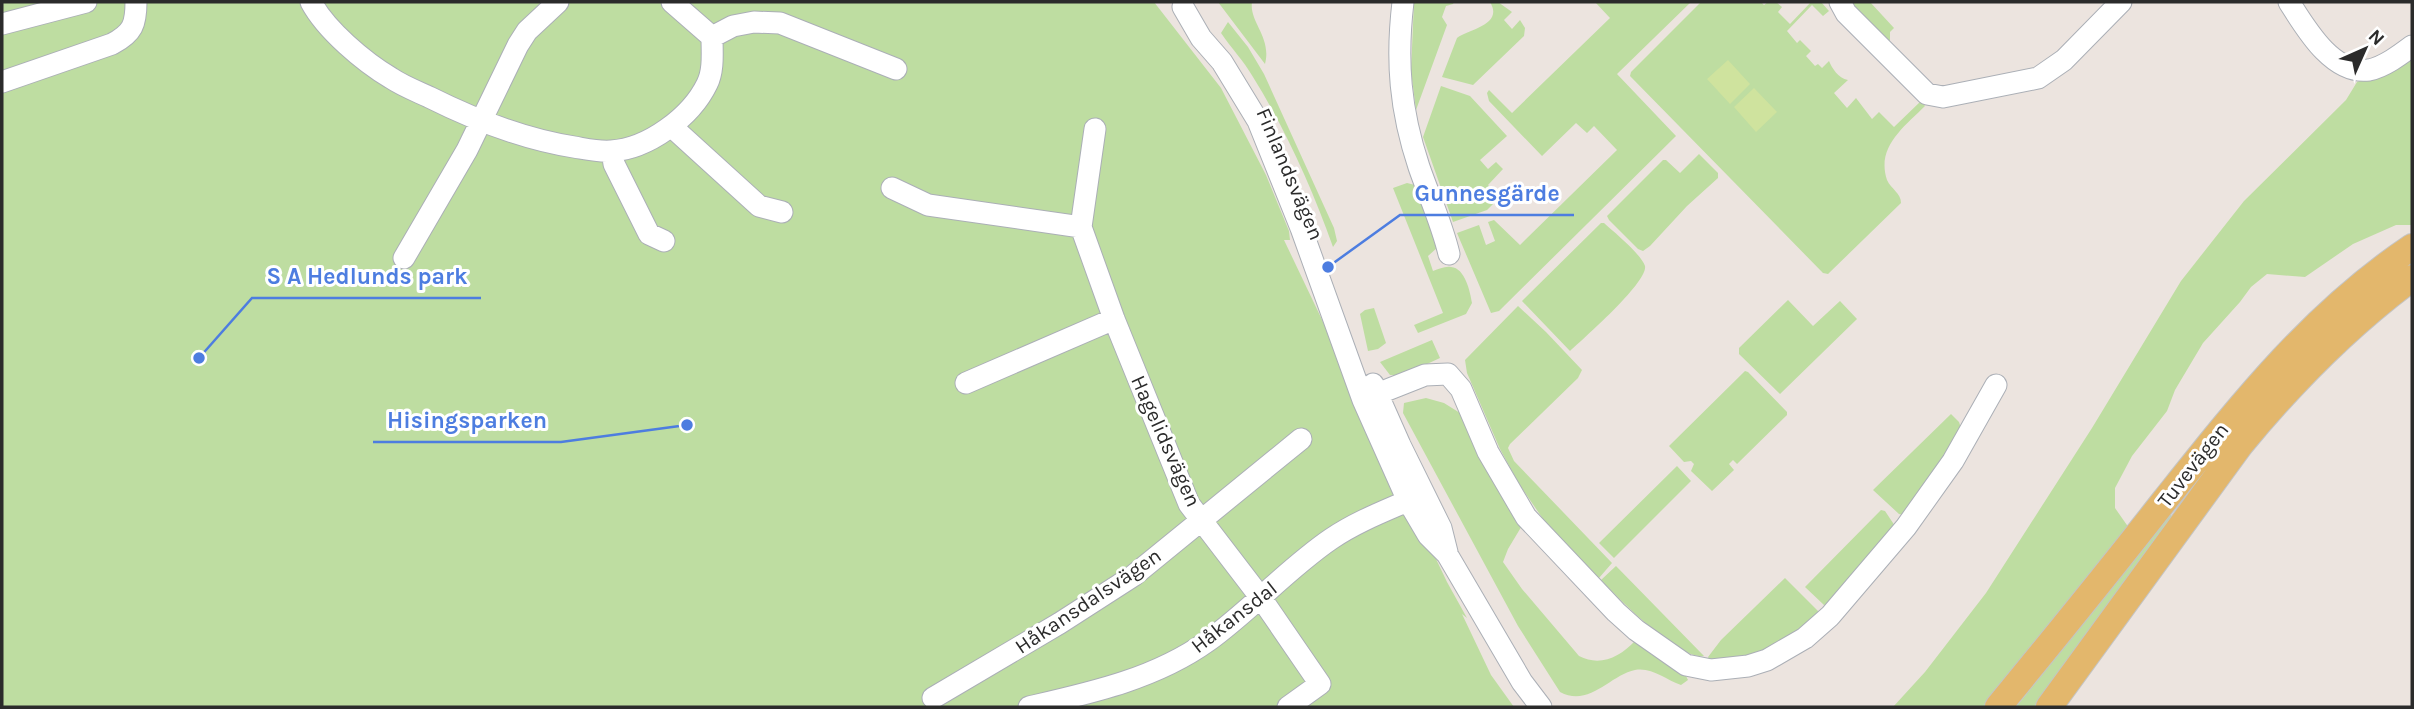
<svg xmlns="http://www.w3.org/2000/svg" width="2414" height="709" font-family="Karla,sans-serif">
<style>
.green{fill:#bedda1}
.pitch{fill:#cfe39e}
.lines{fill:none;stroke-linecap:round;stroke-linejoin:round}
.minor-casing{stroke:#abafb6;stroke-width:23}
.major-casing{stroke:#c4c4c4;stroke-width:28}
.minor{stroke:#fff;stroke-width:21}
.major{stroke:#e3b76c;stroke-width:26}
.labels{text-anchor:middle;stroke-width:6;stroke-linejoin:round;paint-order:stroke}
.street-label{font-size:21px;fill:#2b2b2b;stroke:#fff}
.leader{fill:none;stroke:#4d7de0;stroke-width:2.5}
.callout-dot{fill:#4d7de0;stroke:#fff;stroke-width:2.5}
.callout-label{font-size:23px;text-anchor:middle;font-weight:bold;fill:#4d7de0;stroke:#fff;stroke-width:6;stroke-linejoin:round;paint-order:stroke}
</style>
<rect width="100%" height="100%" fill="#ece4df"/>
<path class="green" d="M 2,2 L 1154,2 L 1221,88 L 1266,175 L 1289,231 L 1290,240 L 1284,240 L 1447,582 L 1467,618 L 1462,614 L 1491,675 L 1514,707 L 2,707 Z
M 1218,2 L 1252,2 C 1249,22 1272,37 1265,64 Z
M 1414,2 L 1454,2 L 1453,4 L 1446,6 L 1442,17 L 1447,25 L 1416,110 L 1411,71 Z
M 1490,2 L 1498,2 L 1512,12 L 1504,20 L 1512,29 L 1520,20 L 1525,28 L 1524,36 L 1473,85 L 1442,77 L 1457,38 C 1469,29 1504,25 1490,2 Z
M 1595,2 L 1691,2 L 1617,74 L 1676,136 L 1499,311 L 1491,313 L 1457,233 L 1479,225 L 1486,245 L 1495,241 L 1488,222 L 1494,220 L 1520,245 L 1617,150 L 1594,126 L 1587,133 L 1576,123 L 1542,156 L 1489,101 L 1487,93 L 1489,90 L 1512,113 L 1610,18 Z
M 1701,2 L 1761,2 L 1764,5 L 1768,2 L 1776,2 L 1782,7 L 1778,12 L 1790,24 L 1811,2 L 1821,2 L 1829,11 L 1823,16 L 1812,5 L 1787,31 L 1797,43 L 1800,40 L 1811,51 L 1806,56 L 1815,66 L 1818,64 L 1822,68 L 1829,61 C 1832,68 1838,78 1848,80 L 1834,93 L 1847,108 L 1856,98 L 1872,119 L 1879,112 L 1894,127 L 1921,101 L 1925,106 C 1904,127 1876,147 1887,180 C 1891,189 1901,193 1901,203 L 1828,274 L 1823,273 L 1630,76 L 1631,72 Z
M 1851,2 L 1870,2 L 1894,28 L 1890,32 L 1890,40 L 1885,43 L 1850,8 Z
M 1228,22 L 1248,47 L 1264,74 L 1334,228 L 1337,241 L 1333,247 C 1312,188 1286,130 1253,77 C 1244,61 1231,48 1221,33 Z
M 2412,56 L 2412,225 L 2396,225 L 2353,244 L 2305,277 L 2267,274 L 2251,287 L 2240,302 L 2203,343 L 2175,390 L 2167,411 L 2132,456 L 2115,488 L 2115,508 L 2129,528 L 1987,707 L 1893,707 L 1925,672 L 1986,593 L 2092,428 L 2181,281 L 2244,201 L 2346,100 L 2357,82 Z
M 1441,86 L 1470,96 L 1507,136 L 1480,160 L 1488,169 L 1496,162 L 1503,169 L 1488,185 L 1500,197 L 1487,210 L 1453,222 L 1423,137 Z
M 1699,154 L 1718,173 L 1718,178 L 1687,206 L 1650,246 L 1643,251 L 1638,249 L 1609,220 L 1607,216 L 1663,160 L 1666,160 L 1680,173 Z
M 1407,183 L 1415,185 L 1438,247 L 1428,256 L 1433,271 C 1439,269 1445,266 1451,267 C 1465,268 1470,291 1472,303 L 1466,314 L 1418,333 L 1414,325 L 1443,313 L 1393,188 Z
M 1601,223 L 1604,223 C 1614,232 1641,254 1645,266 C 1648,282 1584,338 1570,351 L 1522,301 Z
M 1788,300 L 1813,326 L 1840,301 L 1857,319 L 1780,394 L 1739,354 L 1739,348 Z
M 1518,306 L 1546,332 L 1582,370 L 1578,378 L 1510,444 L 1508,448 L 1514,461 L 1612,563 L 1599,578 L 1543,519 L 1519,484 L 1500,449 L 1467,373 L 1465,360 Z
M 1374,308 L 1386,343 L 1378,349 L 1368,351 L 1360,314 L 1365,310 Z
M 1432,340 L 1440,358 L 1403,375 L 1390,375 L 1380,362 Z
M 1745,371 L 1748,372 L 1787,412 L 1787,415 L 1737,464 L 1733,460 L 1729,464 L 1734,470 L 1712,491 L 1691,471 L 1694,464 L 1691,461 L 1684,462 L 1669,446 Z
M 1426,398 L 1444,403 L 1460,413 L 1523,524 L 1508,549 L 1503,562 L 1522,589 L 1579,656 C 1600,667 1620,657 1635,641 L 1685,674 L 1688,680 L 1681,685 C 1666,680 1652,667 1635,670 C 1610,675 1589,708 1560,692 L 1518,626 L 1403,413 L 1404,403 Z
M 1951,414 L 1959,422 L 1962,431 L 1903,515 L 1899,514 L 1873,490 Z
M 1677,466 L 1691,481 L 1614,558 L 1599,543 Z
M 1881,510 L 1885,511 L 1895,526 L 1829,604 L 1824,605 L 1805,587 Z
M 2170,514 L 2172,517 L 2034,707 L 2016,707 Z
M 1616,566 L 1704,656 C 1679,660 1619,599 1601,580 Z
M 1785,578 L 1818,611 L 1818,615 L 1804,627 L 1754,657 L 1710,661 L 1708,657 L 1721,640 Z"/>
<path class="pitch" d="M 1728,60 L 1750,84 L 1730,104 L 1707,79 Z
M 1754,88 L 1777,112 L 1756,132 L 1734,107 Z"/>
<g class="lines">
<g class="minor-casing">
<path id="minor" d="M 311,2 C 326,30 364,62 391,78 C 403,86 416,91 429,97 C 475,120 522,139 574,147 C 586,149 598,152 611,151 C 648,149 691,117 707,84 C 714,70 712,52 712,37 L 672,2
M 1403,2 C 1396,61 1400,110 1419,167 C 1429,196 1442,224 1449,254
M 1840,2 L 1846,13 L 1927,94 L 1943,97 L 2038,78 L 2064,60 L 2121,2
M 2289,2 C 2305,27 2332,75 2369,70 C 2384,67 2400,55 2412,46
M 1183,7 L 1201,38 L 1222,62 L 1258,121 L 1301,228 L 1363,400 L 1408,501 L 1428,535 L 1447,554 L 1522,682 L 1541,707
M 2,24 L 86,2
M 712,37 L 733,26 L 754,22 L 780,23 L 896,69
M 2,82 L 112,44 C 133,33 136,24 136,2
M 671,126 L 759,206 L 782,212
M 1095,129 L 1081,227 L 1114,319 L 1189,504 L 1261,598 L 1320,684 L 1288,707
M 612,151 L 614,164 L 649,234 L 664,241
M 892,188 L 928,205 L 1081,227
M 404,258 L 467,150 L 518,45 L 527,31 L 558,2
M 966,383 L 1114,319
M 1373,384 L 1400,445 L 1441,528 L 1447,552
M 1377,394 L 1425,375 L 1448,374 L 1461,389 L 1488,452 L 1526,517 L 1616,612 L 1636,630 L 1686,665 L 1711,670 L 1748,666 L 1767,660 L 1805,638 L 1830,616 L 1906,527 L 1953,461 L 1996,385
M 933,698 L 1060,623 L 1133,576 L 1301,439
M 1029,707 C 1090,693 1155,679 1208,641 C 1251,610 1287,569 1331,539 C 1359,520 1390,509 1421,495"/>
</g>
<g class="major-casing">
<path id="major" d="M 1998,707 C 2054,639 2110,570 2165,500 C 2240,406 2311,315 2412,247
M 2049,707 L 2240,445 C 2292,382 2347,326 2412,278"/>
</g>
<use href="#minor" class="minor"/>
<use href="#major" class="major"/>
</g>
<g class="labels">
<g class="street-label">
<text transform="translate(1290 174) rotate(67)" y="7">Finlandsvägen</text>
<text transform="translate(1166 441) rotate(66)" y="7">Hagelidsvägen</text>
<text transform="translate(2193 465) rotate(-52)" y="7">Tuvevägen</text>
<text transform="translate(1088 601) rotate(-34)" y="7">Håkansdalsvägen</text>
<text transform="translate(1234 617) rotate(-38)" y="7">Håkansdal</text>
</g>
</g>
<path class="leader" d="M1328 267L1400 215H1574M199 358L252 298H481M687 425L561 442H373"/>
<g class="callout-dot">
<circle cx="1328" cy="267" r="7"/>
<circle cx="199" cy="358" r="7"/>
<circle cx="687" cy="425" r="7"/>
</g>
<g class="callout-label">
<text x="1487" y="201">Gunnesgärde</text>
<text x="367" y="284">S A Hedlunds park</text>
<text x="467" y="428">Hisingsparken</text>
</g>
<rect width="2414" height="709" fill="none" stroke="#2b2b2b" stroke-width="7"/>
<g transform="translate(2365 49) rotate(45)" stroke="#ffffff" stroke-width="5" paint-order="stroke">
<path d="M0-5L12 26L0 18L-12 26Z" fill="#2b2b2b"/>
<text y="-10" font-size="19" font-weight="bold" text-anchor="middle" fill="#2b2b2b">N</text>
</g>
</svg>
